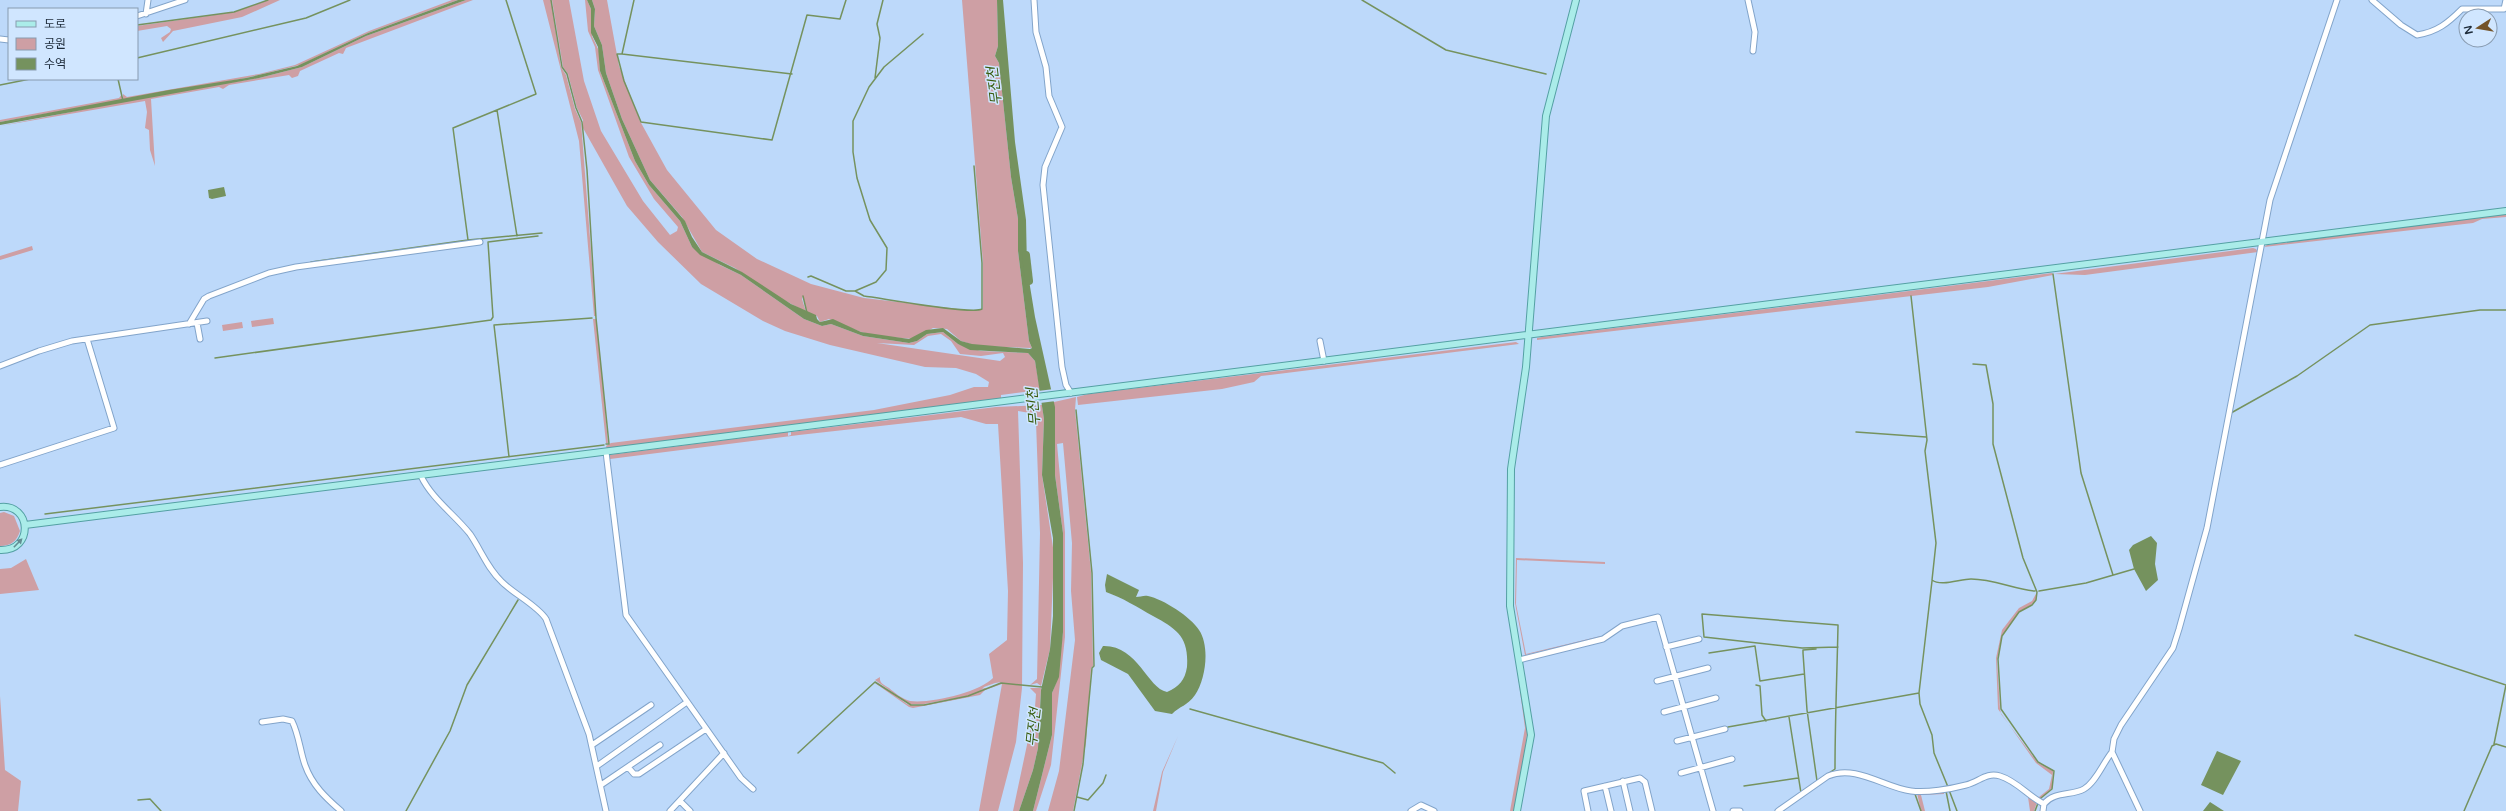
<svg xmlns="http://www.w3.org/2000/svg" width="2506" height="811" font-family="'Varela Round','Noto Sans KR',sans-serif">
<style>
.green{fill:#ce9fa4;fill-rule:evenodd}
.water{fill:#75925e}
.pier{fill:#bdd9fa}
.lines{fill:none;stroke-linecap:round;stroke-linejoin:round}
.stream{stroke:#75925e;stroke-width:1.5}
.river{stroke:#75925e;stroke-width:8}
.minor-casing{stroke:#82a4ca;stroke-width:7}
.major-casing{stroke:#54a0a3;stroke-width:8}
.minor{stroke:#fff;stroke-width:5}
.major{stroke:#aaece9;stroke-width:6}
.oneway{fill:#648c92}
.labels{text-anchor:middle;stroke-width:3;stroke-linejoin:round;paint-order:stroke}
.water-label{font-size:14px;font-style:italic;fill:#385b0d;stroke:#d0e6ff}
</style>
<rect width="100%" height="100%" fill="#bdd9fa"/>
<path class="green" d="M 268,0 L 280,0 L 242,17 L 173,31 L 163,42 L 161,38 L 170,32 L 171,29 L 167,26 L 137,31 L 137,26 L 235,12 Z
M 452,0 L 458,0 L 368,33 L 300,65 L 246,78 L 123,100 L 123,94 L 127,97 L 259,74 L 295,65 L 369,31 Z
M 466,0 L 473,0 L 346,48 L 343,54 L 339,53 L 300,71 L 298,76 L 292,78 L 289,75 L 229,85 L 223,89 L 219,87 L 151,99 L 155,166 L 150,150 L 149,130 L 145,128 L 147,112 L 145,101 L 0,126 L 171,92 L 259,78 L 302,67 L 366,36 Z
M 543,0 L 551,0 L 561,67 L 566,75 L 575,109 L 581,122 L 596,316 L 594,316 L 579,141 Z
M 552,0 L 569,0 L 584,81 L 601,131 L 643,201 L 670,235 L 677,231 L 678,227 L 654,199 L 629,157 L 598,70 L 595,47 L 588,31 L 585,0 L 587,0 L 591,9 L 592,36 L 599,51 L 600,71 L 635,161 L 649,185 L 680,221 L 692,247 L 720,265 L 741,275 L 804,319 L 822,326 L 831,324 L 863,336 L 909,343 L 917,341 L 927,334 L 943,332 L 958,344 L 981,351 L 1028,353 L 1035,361 L 1040,390 L 1001,395 L 1001,399 L 607,449 L 606,446 L 611,443 L 874,410 L 950,395 L 974,387 L 988,387 L 989,382 L 976,374 L 956,368 L 925,367 L 830,345 L 785,331 L 763,321 L 701,284 L 658,242 L 627,206 L 583,128 L 583,120 L 577,108 L 568,74 L 563,67 ZM 941,334 L 951,341 L 960,354 L 981,356 L 1003,353 L 1005,357 L 1000,361 L 877,343 L 914,345 L 928,336 Z
M 592,0 L 607,0 L 619,66 L 640,121 L 667,170 L 716,230 L 757,259 L 811,284 L 864,298 L 975,311 L 983,309 L 983,263 L 962,0 L 997,0 L 998,46 L 995,56 L 999,63 L 1011,177 L 1018,219 L 1018,251 L 1029,341 L 1032,348 L 977,346 L 961,341 L 947,329 L 933,328 L 913,339 L 877,336 L 861,332 L 829,319 L 820,322 L 817,316 L 807,312 L 803,296 L 802,299 L 806,312 L 773,294 L 735,268 L 702,252 L 682,217 L 650,180 L 622,119 L 606,73 L 602,45 L 594,26 L 595,9 Z
M 122,94 L 122,100 L 0,122 L 0,120 L 119,98 Z
M 2506,214 L 2506,217 L 2482,219 L 2473,223 L 2264,247 L 2267,245 Z
M 32,246 L 33,250 L 0,260 L 0,256 Z
M 2253,248 L 2256,249 L 2258,252 L 2085,275 L 2054,274 Z
M 2052,273 L 2053,275 L 1988,287 L 1537,340 L 1537,338 L 1542,337 Z
M 273,318 L 274,324 L 252,327 L 251,321 Z
M 593,319 L 596,319 L 598,334 L 608,443 L 606,443 Z
M 242,322 L 243,328 L 223,331 L 222,325 Z
M 1516,342 L 1519,344 L 1261,376 L 1254,382 L 1222,389 L 1078,405 L 1077,397 L 1088,394 Z
M 1076,397 L 1075,410 L 1091,572 L 1093,666 L 1091,668 L 1086,743 L 1073,811 L 1048,811 L 1059,771 L 1075,640 L 1071,591 L 1072,543 L 1063,443 L 1057,444 L 1065,532 L 1065,637 L 1051,765 L 1036,811 L 1033,811 L 1052,735 L 1052,693 L 1056,683 L 1063,632 L 1063,533 L 1055,475 L 1054,402 Z
M 1042,405 L 1044,419 L 1042,475 L 1054,554 L 1050,649 L 1041,686 L 1037,683 L 1030,685 L 1037,679 L 1040,533 L 1036,422 L 1030,413 L 1018,411 L 1023,563 L 1022,688 L 1016,742 L 998,811 L 979,811 L 1002,684 L 985,690 L 980,695 L 913,708 L 909,707 L 875,683 L 879,684 L 907,704 C 918,709 965,697 979,693 L 984,688 L 987,689 L 1002,682 L 995,683 L 984,687 L 979,693 L 968,696 L 924,704 L 909,704 L 875,680 L 880,677 C 879,683 884,685 889,688 C 895,693 902,699 910,701 C 930,704 980,692 993,678 L 989,654 L 1007,640 L 1008,591 L 998,424 L 986,424 L 961,417 L 799,435 L 610,459 L 609,455 L 788,432 L 788,436 L 791,435 L 791,432 L 996,407 Z
M 4,512 L 14,516 L 20,531 C 17,541 11,546 0,546 L 0,513 Z
M 1516,558 L 1605,562 L 1605,564 L 1517,560 L 1516,604 L 1526,654 L 1601,636 L 1600,638 L 1525,655 L 1515,603 Z
M 26,559 L 39,590 L 0,594 L 0,569 L 11,568 Z
M 2037,592 L 2036,600 L 2031,605 L 2019,612 L 2002,636 L 1997,660 L 2000,709 L 2001,714 L 2038,763 L 2053,771 L 2052,788 L 2039,800 L 2032,797 L 2020,785 L 2033,796 L 2039,797 L 2049,789 L 2052,775 L 2036,763 L 1998,709 L 1996,658 L 2002,630 L 2019,608 L 2032,601 Z
M 1515,654 L 1528,726 L 1523,768 L 1514,811 L 1510,811 L 1525,728 Z
M 1030,688 L 1041,688 L 1038,748 L 1033,770 L 1019,811 L 1013,811 L 1035,707 L 1036,694 Z
M 0,696 L 5,770 L 21,781 L 18,811 L 0,811 Z
M 1178,736 L 1163,772 L 1156,811 L 1153,811 L 1162,772 Z
M 1944,791 L 1944,794 L 1921,795 L 1925,811 L 1921,811 L 1917,793 Z
M 2028,797 L 2037,802 L 2034,811 L 2030,811 Z"/>
<path class="water" d="M 458,0 L 466,0 L 366,36 L 302,67 L 259,78 L 0,125 L 0,122 L 169,90 L 246,78 L 297,66 L 368,33 Z
M 587,0 L 592,0 L 595,9 L 594,26 L 602,45 L 606,73 L 622,119 L 650,180 L 685,221 L 692,237 L 702,252 L 742,272 L 791,304 L 816,315 L 817,319 L 820,322 L 833,319 L 861,332 L 909,339 L 926,330 L 943,328 L 961,341 L 972,344 L 1030,349 L 1032,348 L 1029,341 L 1018,251 L 1018,219 L 1011,177 L 999,63 L 995,56 L 998,46 L 997,0 L 1003,0 L 1015,142 L 1026,220 L 1027,268 L 1035,317 L 1055,407 L 1055,475 L 1063,533 L 1063,632 L 1059,677 L 1052,693 L 1052,735 L 1033,811 L 1019,811 L 1033,770 L 1038,748 L 1041,690 L 1050,649 L 1053,616 L 1053,538 L 1042,475 L 1044,419 L 1035,361 L 1028,353 L 970,350 L 958,344 L 943,332 L 927,334 L 917,341 L 909,343 L 863,336 L 831,324 L 822,326 L 804,319 L 741,275 L 700,255 L 692,247 L 680,221 L 649,185 L 635,161 L 600,71 L 598,47 L 591,33 L 591,9 Z
M 224,187 L 226,196 L 212,199 L 209,198 L 208,190 Z
M 2151,536 L 2157,543 L 2155,564 L 2158,580 L 2146,591 L 2134,569 L 2129,550 L 2133,545 Z
M 1107,574 L 1139,590 L 1136,597 C 1140,597 1144,595 1148,596 C 1163,599 1191,617 1199,630 C 1210,646 1206,679 1195,695 C 1187,706 1180,706 1172,714 L 1155,711 L 1128,674 L 1101,660 L 1099,653 L 1103,646 C 1138,645 1147,688 1167,692 C 1179,687 1185,680 1187,667 C 1189,637 1177,629 1153,616 C 1137,607 1123,598 1106,592 L 1105,585 Z
M 2217,751 L 2241,761 L 2223,795 L 2201,785 Z
M 2210,802 L 2224,811 L 2203,811 Z"/>
<path class="pier" d="M 1054,389 L 1056,401 L 1040,403 L 1038,391 Z"/>
<g class="lines">
<path class="stream" d="M 551,0 L 562,67 L 567,74 L 576,108 L 582,122 L 587,170 L 596,318 L 609,444 L 606,444
M 634,0 L 622,54 L 792,74
M 1362,0 L 1446,50 L 1546,74
M 137,25 L 234,12 L 268,0
M 622,54 L 617,54 L 624,81 L 641,122 L 772,140 L 807,15 L 840,19 L 846,0
M 137,58 L 306,18 L 350,0
M 875,78 L 880,38 L 877,24 L 883,0
M 118,79 L 123,101
M 0,85 L 30,79
M 497,110 L 517,236
M 468,240 L 453,128 L 536,94 L 506,0
M 311,262 L 468,240 L 542,233
M 2053,274 L 2081,473 L 2113,575
M 808,277 L 811,276 L 846,291 L 855,291 L 876,282 L 886,270 L 887,248 L 870,220 L 857,178 L 853,152 L 853,121 L 869,87 L 884,67 L 923,34
M 855,291 L 864,296 C 881,298 972,315 982,309 L 982,263 L 974,166
M 803,296 L 807,313
M 1911,296 L 1927,440 L 1925,451 L 1936,543 L 1932,580 C 1941,587 1960,579 1971,579 C 1994,579 2013,589 2035,591
M 215,358 L 491,320 L 493,317 L 488,242 L 538,236
M 1973,364 L 1986,365 L 1993,404 L 1993,444 L 2023,558 L 2037,592 L 2036,600 L 2032,605 L 2019,612 L 2002,636 L 1998,659 L 2001,709 L 2038,762 L 2054,771 L 2052,789 L 2041,798
M 2231,413 L 2297,376 L 2370,325 L 2480,310 L 2506,310
M 1856,432 L 1926,437
M 509,457 L 494,325 L 592,318
M 45,514 L 604,445
M 1932,581 L 1919,693 L 1920,704 L 1932,735 L 1934,753 L 1948,787
M 2039,591 L 2086,583 L 2134,569
M 2355,635 L 2506,685 L 2494,744
M 1816,649 L 1803,650 L 1803,653 L 1807,710 L 1817,781
M 1709,653 L 1755,646 L 1760,681 L 1804,674
M 1756,685 L 1760,686 L 1762,715 L 1766,721
M 1190,709 L 1383,763 L 1395,773
M 1789,717 L 1801,793
M 1728,727 L 1919,693
M 798,753 L 875,682 L 911,705 L 924,705 L 968,696 L 1001,683 L 1042,687
M 1820,779 L 1835,769 C 1835,722 1837,674 1838,626 L 1838,625 L 1702,614 L 1704,637 L 1802,648 L 1838,647
M 1744,786 L 1798,778
M 1949,790 L 1957,811
M 1946,791 L 1950,811
M 1915,794 L 1921,811
M 1077,797 L 1088,800 L 1103,783 L 1106,775
M 138,800 L 150,799 L 161,811
M 406,811 L 450,731 L 467,685 L 518,600
M 1074,811 L 1083,764 L 1092,668 L 1094,666 L 1092,573 L 1076,410
M 2035,811 L 2038,803
M 2464,811 L 2492,746 L 2496,744 L 2506,747"/>
<path class="river" d="M 1026,255 L 1029,281"/>
<g class="minor-casing">
<path id="minor" d="M 1034,0 L 1036,32 L 1046,67 L 1049,96 L 1062,127 L 1045,167 L 1043,185 L 1062,367 L 1066,385 L 1071,393
M 1748,0 L 1755,32 L 1753,51
M 2372,0 L 2401,25 L 2417,35 C 2437,32 2448,23 2462,9 L 2504,9 L 2506,0
M 146,14 L 148,0
M 137,16 L 185,0
M 0,39 L 9,40
M 197,323 L 200,339
M 189,324 L 204,299 L 209,296 L 269,273 L 296,267 L 480,242
M 1320,341 L 1324,361
M 0,366 L 39,351 L 72,341 L 207,321
M 606,452 L 626,615 L 741,778 L 753,789
M 0,465 L 114,428 L 87,339
M 421,476 C 432,499 454,514 470,534 C 481,550 487,568 502,582 C 514,594 538,606 546,619 L 589,734 L 606,811
M 1666,647 L 1699,639
M 1519,660 L 1603,639 L 1622,626 L 1658,617 L 1713,811
M 1657,681 L 1708,668
M 1664,712 L 1716,698
M 262,722 L 283,719 L 292,721 C 299,735 300,751 305,765 C 312,785 326,798 341,811
M 1677,741 L 1725,729
M 592,745 L 651,705
M 597,766 L 687,702
M 628,767 L 634,774 L 639,774 L 706,729
M 1681,773 L 1732,759
M 1623,781 L 1630,811
M 601,785 L 660,745
M 1605,786 L 1611,811
M 681,802 L 690,811
M 670,811 L 724,753
M 1411,811 L 1421,805 L 1434,811
M 1588,811 L 1584,791 L 1640,778 L 1645,782 L 1652,811
M 1733,811 L 1740,811
M 1778,811 L 1828,776 C 1856,764 1885,788 1911,791 C 1927,793 1951,789 1966,785 C 1979,782 1986,772 2000,776 C 2017,781 2029,797 2044,804
M 2043,811 L 2044,804 C 2054,791 2072,796 2084,789 C 2096,782 2103,763 2112,752
M 2140,811 L 2112,752 L 2114,739 L 2121,725 L 2173,648 L 2179,629 L 2207,528 L 2270,200 L 2337,0"/>
</g>
<g class="major-casing">
<path id="major" d="M 0,507 C 31,503 35,551 0,550
M 25,525 L 2506,211
M 1517,811 L 1531,735 L 1510,606 L 1511,469 L 1526,367 L 1546,116 L 1576,0"/>
</g>
<use href="#minor" class="minor"/>
<use href="#major" class="major"/>
</g>
<defs><path id="oneway-solid" d="M-6-.8H1V-3.2L6.5 0L1 3.2V.8H-6Z"/></defs>
<use class="oneway" href="#oneway-solid" transform="translate(18 543) rotate(-46)"/>
<g class="labels">
<g class="water-label">
<text transform="translate(994 86) rotate(-97)" y="5">무진천</text>
<text transform="translate(1033 407) rotate(-95)" y="5">무진천</text>
<text transform="translate(1033 727) rotate(-84)" y="5">무진천</text>
</g>
</g>
<rect x="8" y="8" width="130" height="72" fill="#d0e6ff" stroke="#889bb0"/>
<rect x="16" y="21" width="20" height="6" fill="#aaece9" stroke="#889bb0"/>
<text x="44" y="28" font-size="12" fill="#1d2b3a">도로</text>
<rect x="16" y="38" width="20" height="12" fill="#ce9fa4" stroke="#889bb0"/>
<text x="44" y="48" font-size="12" fill="#1d2b3a">공원</text>
<rect x="16" y="58" width="20" height="12" fill="#75925e" stroke="#889bb0"/>
<text x="44" y="68" font-size="12" fill="#1d2b3a">수역</text>
<g transform="translate(2478 28) rotate(258)"><circle r="19" fill="#d0e6ff" stroke="#889bb0"/>
<path d="M0-3L7 15L0 10L-7 15Z" fill="#735329"/>
<text y="-6" font-size="11" font-weight="bold" text-anchor="middle" fill="#1d2b3a">N</text>
</g>
</svg>
